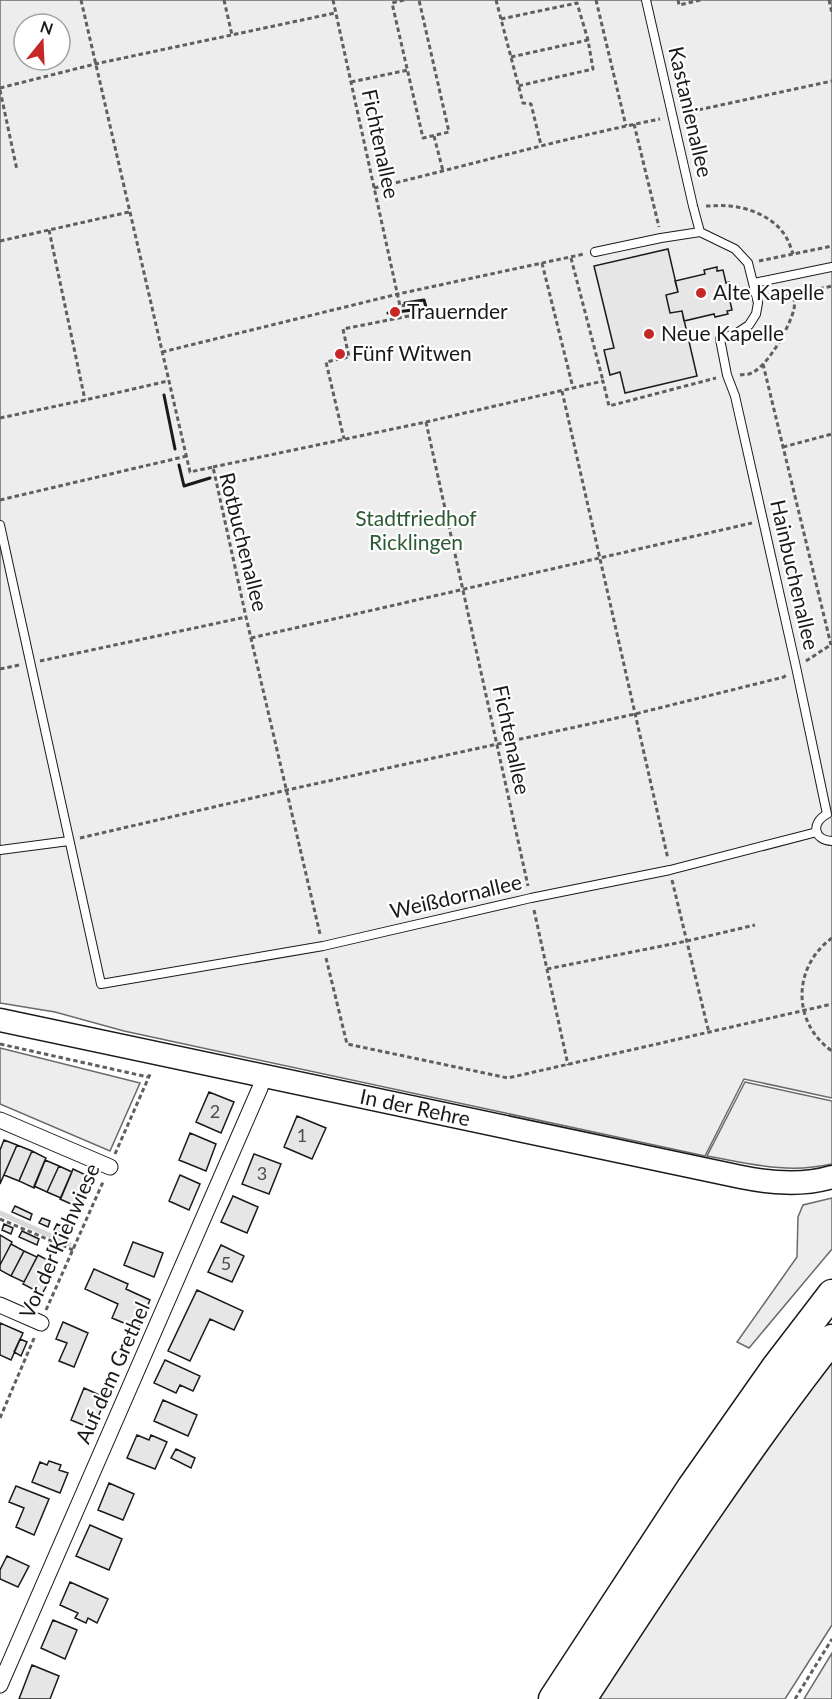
<svg xmlns="http://www.w3.org/2000/svg" width="832" height="1699" font-family="Lato,sans-serif">
<style>
.green{fill:#ededed;stroke:#6a6a6a;stroke-width:1.5;fill-rule:evenodd}
.lines{fill:none;stroke-linecap:round;stroke-linejoin:round}
.stream{stroke:#d7d7d7;stroke-width:5}
.building{fill:#e6e6e6;stroke:#1a1a1a;stroke-width:1.5}
.lane-casing{stroke:#1a1a1a;stroke-width:10}
.street-casing{stroke:#1a1a1a;stroke-width:17}
.secondary-casing{stroke:#1a1a1a;stroke-width:25}
.highway-casing{stroke:#1a1a1a;stroke-width:31}
.path{stroke:#5f5f5f;stroke-width:3;stroke-dasharray:4.5 3;stroke-linecap:butt}
.lane{stroke:#fff;stroke-width:8}
.street{stroke:#fff;stroke-width:15}
.secondary{stroke:#fff;stroke-width:22}
.highway{stroke:#fff;stroke-width:28}
.wall{stroke:#1a1a1a;stroke-width:3}
.poi-dot{fill:#c62828;stroke:#fff;stroke-width:2}
.labels{text-anchor:middle;stroke-width:4.5;stroke-linejoin:round;paint-order:stroke}
.number-label{font-size:18px;fill:#4d4d4d}
.street-label{font-size:21px;fill:#1a1a1a;stroke:#fff}
.poi-label{font-size:21px;fill:#1a1a1a;stroke:#fff;text-anchor:start}
.park-label{font-size:21px;fill:#2b5a34;stroke:#fff}
</style>
<rect width="100%" height="100%" fill="#fff"/>
<path class="green" d="M 0,0 L 832,0 L 832,1098 L 744,1079 L 705,1156 L 124,1031 L 55,1012 L 0,1003 ZM 24,24 L 60,24 L 60,60 L 24,60 Z
M 0,1048 L 140,1083 L 110,1151 L 0,1104 Z
M 745,1082 L 832,1101 L 832,1164 C 787,1174 752,1164 707,1156 Z
M 832,1198 L 832,1249 L 749,1348 L 737,1342 L 797,1257 L 798,1217 L 803,1205 Z
M 832,1357 L 832,1625 L 785,1699 L 597,1699 L 675,1579 Z
M 832,1653 L 832,1699 L 804,1699 Z"/>
<g class="lines">
<path class="stream" d="M 0,1213 L 69,1244"/>
</g>
<path class="building" d="M 668,249 L 678,292 L 666,295 L 670,313 L 682,311 L 697,376 L 625,393 L 620,372 L 610,375 L 604,350 L 614,348 L 594,266 Z
M 717,267 L 717,271 L 723,270 L 726,283 L 729,282 L 732,296 L 729,297 L 732,310 L 727,311 L 728,314 L 715,317 L 714,314 L 684,321 L 682,311 L 670,313 L 666,295 L 678,292 L 675,281 L 705,274 L 704,270 Z
M 209,1092 L 234,1102 L 221,1133 L 196,1122 Z
M 297,1116 L 326,1128 L 312,1159 L 284,1147 Z
M 190,1133 L 216,1144 L 206,1171 L 179,1160 Z
M 4,1140 L 17,1145 L 0,1184 L 0,1150 Z
M 17,1145 L 32,1151 L 19,1181 L 4,1175 Z
M 32,1151 L 46,1158 L 34,1188 L 19,1181 Z
M 254,1154 L 281,1164 L 269,1194 L 242,1184 Z
M 45,1160 L 59,1166 L 47,1192 L 34,1186 Z
M 59,1166 L 72,1172 L 61,1198 L 47,1192 Z
M 73,1169 L 88,1176 L 85,1183 L 90,1185 L 80,1208 L 60,1199 Z
M 180,1175 L 200,1184 L 189,1210 L 169,1201 Z
M 233,1196 L 258,1207 L 247,1233 L 221,1222 Z
M 15,1206 L 32,1214 L 30,1220 L 12,1212 Z
M 42,1218 L 50,1221 L 48,1227 L 39,1223 Z
M 4,1224 L 13,1228 L 11,1234 L 2,1230 Z
M 57,1224 L 66,1228 L 63,1234 L 54,1230 Z
M 22,1231 L 39,1239 L 37,1245 L 19,1237 Z
M 0,1235 L 12,1242 L 0,1265 Z
M 133,1242 L 163,1253 L 154,1277 L 124,1265 Z
M 49,1243 L 58,1247 L 56,1253 L 47,1250 Z
M 11,1244 L 24,1251 L 11,1276 L 0,1270 L 0,1265 Z
M 221,1245 L 244,1256 L 232,1282 L 208,1272 Z
M 24,1251 L 37,1257 L 24,1282 L 11,1276 Z
M 38,1255 L 53,1263 L 49,1270 L 54,1272 L 42,1294 L 23,1284 Z
M 94,1269 L 128,1284 L 126,1289 L 150,1300 L 138,1329 L 112,1318 L 118,1304 L 85,1289 Z
M 197,1290 L 243,1311 L 234,1330 L 210,1319 L 190,1361 L 168,1351 Z
M 63,1322 L 88,1333 L 74,1367 L 59,1361 L 67,1343 L 56,1339 Z
M 0,1323 L 23,1333 L 11,1360 L 0,1355 Z
M 20,1339 L 27,1342 L 21,1356 L 14,1352 Z
M 165,1360 L 200,1376 L 193,1391 L 180,1385 L 176,1393 L 154,1383 Z
M 84,1388 L 106,1398 L 93,1429 L 71,1420 Z
M 163,1400 L 197,1415 L 188,1436 L 154,1421 Z
M 137,1435 L 149,1440 L 151,1435 L 167,1442 L 155,1469 L 127,1458 Z
M 176,1449 L 195,1458 L 191,1468 L 171,1458 Z
M 49,1461 L 61,1465 L 59,1470 L 68,1473 L 60,1493 L 32,1482 L 40,1462 L 47,1465 Z
M 109,1483 L 134,1494 L 123,1520 L 98,1510 Z
M 16,1486 L 49,1499 L 34,1535 L 16,1527 L 24,1508 L 9,1502 Z
M 90,1525 L 122,1539 L 109,1570 L 76,1556 Z
M 7,1556 L 29,1566 L 18,1587 L 0,1579 L 0,1570 Z
M 70,1582 L 108,1599 L 97,1623 L 88,1618 L 86,1623 L 75,1618 L 78,1613 L 60,1605 Z
M 53,1620 L 77,1630 L 65,1659 L 41,1648 Z
M 32,1665 L 59,1676 L 50,1699 L 19,1699 Z"/>
<g class="lines">
<g class="lane-casing">
<path id="lane" d="M 646,0 L 693,206 L 700,232
M 595,252 L 661,238 L 700,232 L 735,249 L 748,263 L 758,303 L 756,314 L 749,325 L 737,333 L 720,339 L 727,375 L 735,396 L 796,667 L 827,814
M 754,283 L 832,267
M 0,525 L 101,984 L 323,946 L 531,898 L 670,870 L 817,832
M 827,814 C 811,823 813,840 832,841
M 0,850 L 69,841"/>
</g>
<g class="street-casing">
<path id="street" d="M 0,1120 L 110,1167
M 0,1305 L 41,1323
M 0,1685 L 260,1088 L 264,1076"/>
</g>
<g class="secondary-casing">
<path id="secondary" d="M 0,1020 L 741,1177 C 771,1183 802,1186 832,1177"/>
</g>
<g class="highway-casing">
<path id="highway" d="M 553,1699 L 691,1488 L 776,1367 L 832,1294
M 582,1699 C 662,1576 742,1454 832,1339"/>
</g>
<path class="path" d="M 81,0 L 190,472 L 213,467 L 246,617 L 320,934
M 224,0 L 232,35
M 333,0 L 400,306 L 419,304 L 419,314 L 343,329 L 349,357 L 326,362 L 344,439
M 404,0 L 392,3 L 423,138 L 449,132 L 419,0
M 496,0 L 523,103 L 531,104 L 541,145
M 596,0 L 626,126
M 678,0 L 679,5 L 701,0
M 829,0 L 832,13
M 501,19 L 577,3 L 588,40 L 593,69 L 518,86
M 511,57 L 588,40
M 351,82 L 408,70
M 0,88 L 95,64 L 335,13
M 0,90 L 17,170
M 684,113 L 832,81
M 634,124 L 659,227
M 434,136 L 443,171
M 374,188 C 470,165 564,138 660,119
M 706,206 C 714,206 722,205 730,206 C 751,208 775,218 786,237 C 789,242 791,248 793,254
M 49,230 L 85,400
M 0,241 L 129,212
M 571,258 L 603,381
M 759,261 L 832,246
M 542,263 L 573,388
M 768,300 L 832,286
M 162,352 L 398,294 L 584,254
M 763,364 L 831,645
M 740,375 C 743,374 746,375 749,374 C 767,369 790,326 794,309 C 795,304 794,299 794,295
M 562,391 L 668,859
M 0,418 L 85,400 L 168,381
M 426,422 L 528,886
M 783,447 L 832,434
M 213,467 L 426,422 L 603,381 L 609,406 L 716,378
M 0,500 L 187,456
M 251,638 L 752,523
M 40,661 L 246,617
M 806,661 L 832,644
M 0,669 L 19,665
M 80,838 L 287,790 L 635,714 L 784,677 L 786,675
M 672,880 L 709,1033
M 534,910 L 568,1065
M 832,938 C 792,967 792,1023 832,1051
M 326,958 L 347,1044 L 508,1078 L 832,1004
M 547,969 L 687,941 L 755,925
M 0,1044 L 148,1077
M 115,1154 L 151,1072
M 0,1219 L 73,1250
M 46,1310 L 103,1182
M 0,1418 L 35,1336
M 795,1699 L 832,1639"/>
<use href="#lane" class="lane"/>
<use href="#street" class="street"/>
<use href="#secondary" class="secondary"/>
<use href="#highway" class="highway"/>
<path class="wall" d="M 405,303 L 424,300 L 427,311
M 388,313 L 413,310
M 164,395 L 175,449
M 179,465 L 184,486 L 210,478"/>
</g>
<g class="poi-dot">
<circle cx="701" cy="293" r="6"/>
<circle cx="395" cy="312" r="6"/>
<circle cx="649" cy="334" r="6"/>
<circle cx="340" cy="354" r="6"/>
</g>
<g class="labels">
<g class="number-label">
<text x="215" y="1118">2</text>
<text x="302" y="1142">1</text>
<text x="262" y="1180">3</text>
<text x="226" y="1270">5</text>
</g>
<g class="street-label">
<text transform="translate(690 112) rotate(77)" y="7">Kastanienallee</text>
<text transform="translate(380 144) rotate(78)" y="7">Fichtenallee</text>
<text transform="translate(243 542) rotate(76)" y="7">Rotbuchenallee</text>
<text transform="translate(794 575) rotate(77)" y="7">Hainbuchenallee</text>
<text transform="translate(511 740) rotate(78)" y="7">Fichtenallee</text>
<text transform="translate(456 897) rotate(-13)" y="7">Weißdornallee</text>
<text transform="translate(415 1108) rotate(12)" y="7">In der Rehre</text>
<text transform="translate(60 1241) rotate(-66)" y="7">Vor der Kiehwiese</text>
<text transform="translate(113 1373) rotate(-66)" y="7">Auf dem Grethel</text>
</g>
<g class="poi-label">
<text x="713" y="300">Alte Kapelle</text>
<text x="407" y="319">Trauernder</text>
<text x="661" y="341">Neue Kapelle</text>
<text x="352" y="361">Fünf Witwen</text>
</g>
<g class="park-label">
<text x="416" y="526">Stadtfriedhof<tspan x="416" dy="24">Ricklingen</tspan></text>
</g>
</g>
<g transform="translate(42 42) rotate(18)"><circle r="28" fill="#ffffff" stroke="#a3a3a3" stroke-width="1.5"/>
<path d="M0-4.5L10 22L0 15L-10 22Z" fill="#c62828"/>
<text y="-9" font-size="16" font-weight="bold" text-anchor="middle" fill="#1a1a1a">N</text>
</g>
</svg>
